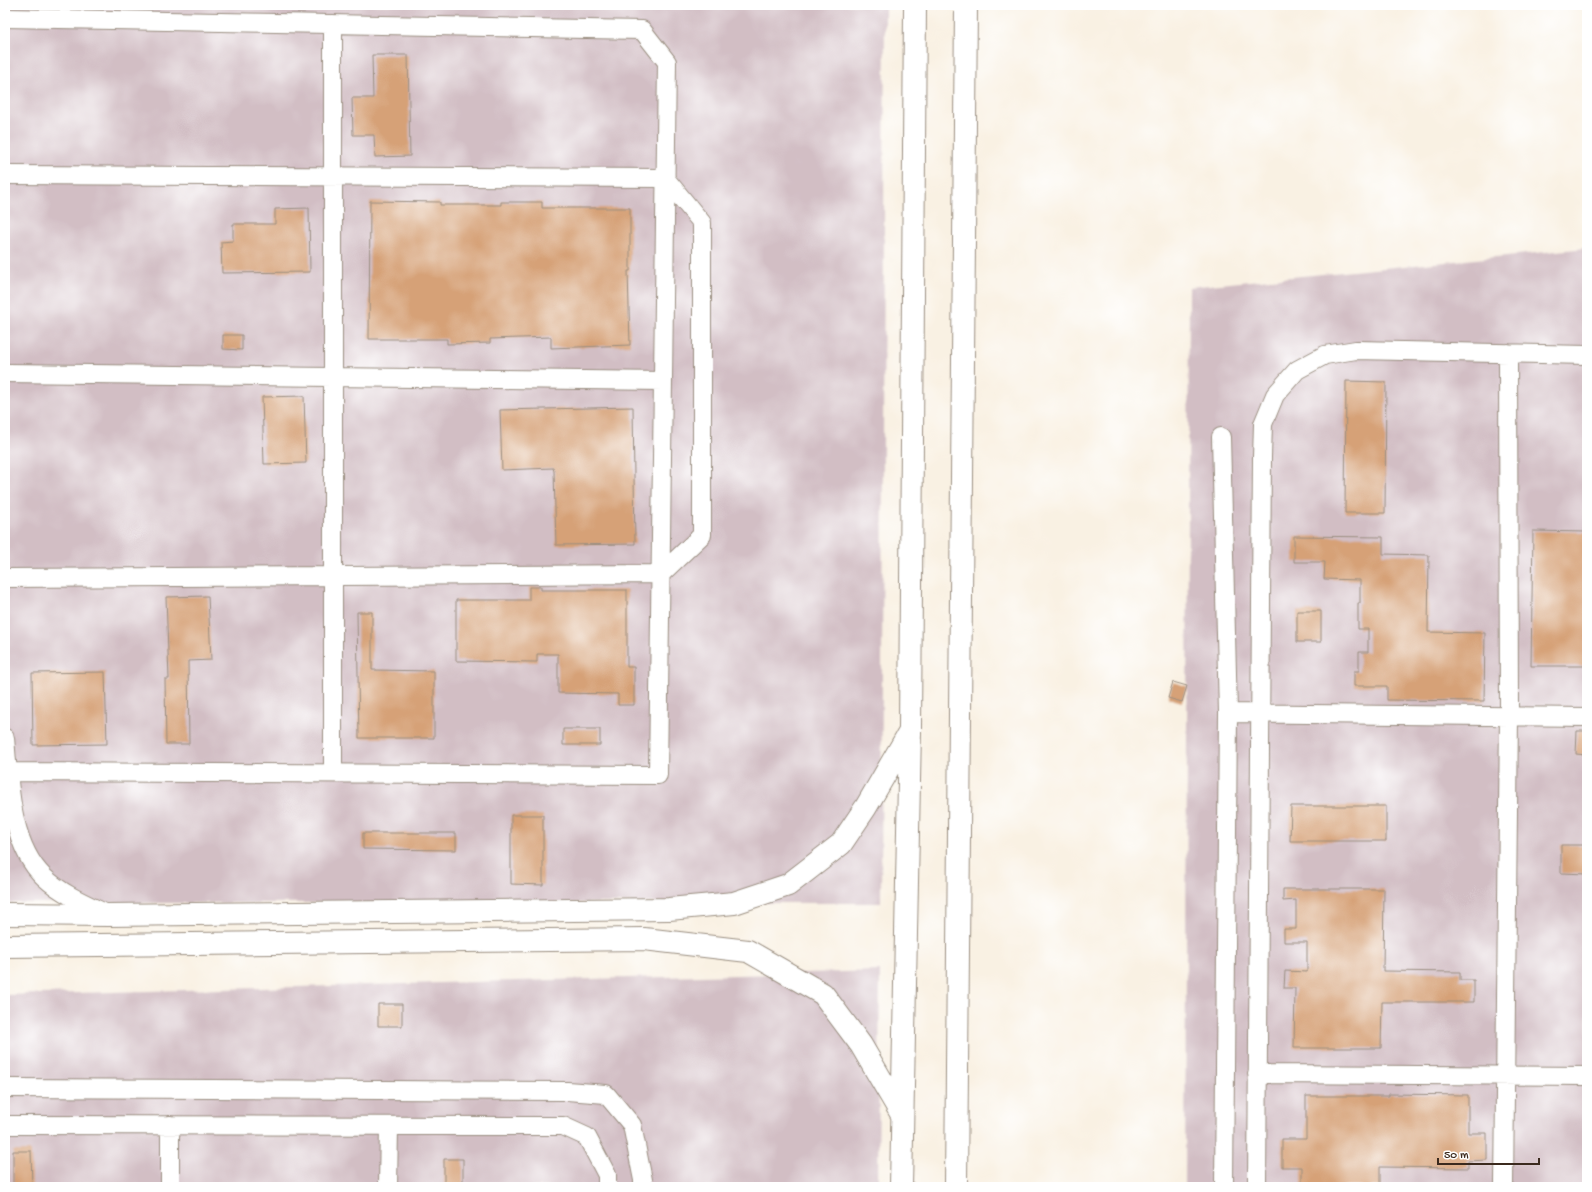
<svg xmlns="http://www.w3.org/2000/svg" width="1592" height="1192" font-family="'Gochi Hand',sans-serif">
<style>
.industrial{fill:#d2bec4}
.building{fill:#d6a177}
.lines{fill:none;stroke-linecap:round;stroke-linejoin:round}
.minor-casing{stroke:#9a8e80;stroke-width:20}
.major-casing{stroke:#9a8e80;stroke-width:24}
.minor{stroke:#fff;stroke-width:18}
.major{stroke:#fff;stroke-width:22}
</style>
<rect width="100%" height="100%" fill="#fff"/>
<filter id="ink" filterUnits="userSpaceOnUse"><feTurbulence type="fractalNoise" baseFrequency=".025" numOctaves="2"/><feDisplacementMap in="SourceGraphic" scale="8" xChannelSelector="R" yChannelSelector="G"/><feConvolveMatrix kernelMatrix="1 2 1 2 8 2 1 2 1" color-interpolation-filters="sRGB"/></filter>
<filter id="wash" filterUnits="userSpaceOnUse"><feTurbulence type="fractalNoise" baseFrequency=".012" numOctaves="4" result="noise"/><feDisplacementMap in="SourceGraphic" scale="16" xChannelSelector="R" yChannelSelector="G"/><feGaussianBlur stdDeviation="0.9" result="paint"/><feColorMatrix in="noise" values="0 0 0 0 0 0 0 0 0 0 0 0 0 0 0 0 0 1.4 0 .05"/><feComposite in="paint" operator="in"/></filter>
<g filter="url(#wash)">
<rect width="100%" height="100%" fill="#f9f1e3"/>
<path class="industrial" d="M 5,5 L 885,5 L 881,903 L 5,903 Z
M 1587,248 L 1587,1187 L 1185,1187 L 1189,287 Z
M 880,971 L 878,1187 L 5,1187 L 5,995 Z"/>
<g id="blocks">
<path class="building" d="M 372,55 L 408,55 L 410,156 L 375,157 L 374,135 L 353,135 L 352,98 L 373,98 Z
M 370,201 L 440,202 L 440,205 L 501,205 L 501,202 L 542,202 L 542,208 L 630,208 L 630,271 L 628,271 L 630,345 L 551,348 L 551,337 L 490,339 L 490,343 L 447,344 L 447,339 L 369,339 Z
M 309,208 L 310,272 L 222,273 L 221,242 L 233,241 L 233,224 L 275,224 L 275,209 Z
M 223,335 L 242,335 L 242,350 L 223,349 Z
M 1346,381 L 1386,382 L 1385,513 L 1345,513 Z
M 304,396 L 306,463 L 264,464 L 262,397 Z
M 633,407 L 635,544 L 556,545 L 554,471 L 553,468 L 502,470 L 500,410 Z
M 1533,531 L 1587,532 L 1587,666 L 1531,666 Z
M 1294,536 L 1383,537 L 1383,554 L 1429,555 L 1428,632 L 1485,633 L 1484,701 L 1387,700 L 1387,686 L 1354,686 L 1354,671 L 1359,671 L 1359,652 L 1368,652 L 1368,629 L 1358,629 L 1358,603 L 1360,603 L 1360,580 L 1324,579 L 1325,562 L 1294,562 Z
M 529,587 L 541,587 L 541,590 L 627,590 L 627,667 L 634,667 L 634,705 L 618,705 L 618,694 L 558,693 L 558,654 L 537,654 L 537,662 L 456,661 L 456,600 L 529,600 Z
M 208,596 L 211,660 L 188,661 L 189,744 L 166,744 L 165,679 L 169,679 L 166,597 Z
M 1297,611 L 1321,611 L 1321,642 L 1297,642 Z
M 357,612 L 372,612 L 372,670 L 434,671 L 434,738 L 359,738 Z
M 105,672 L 107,744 L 33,745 L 32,673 Z
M 1173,682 L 1187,686 L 1182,702 L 1168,698 Z
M 563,729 L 600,729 L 600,745 L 563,745 Z
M 1577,731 L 1587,731 L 1587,755 L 1576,754 Z
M 1291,806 L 1386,806 L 1386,841 L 1290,841 Z
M 511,815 L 543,815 L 543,885 L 511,884 Z
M 363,833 L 456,833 L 456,850 L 363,849 Z
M 1561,845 L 1587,845 L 1587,874 L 1561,873 Z
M 1283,889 L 1384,889 L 1383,971 L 1460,972 L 1460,980 L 1474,980 L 1474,1002 L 1382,1002 L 1381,1048 L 1294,1048 L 1295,988 L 1284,988 L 1285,971 L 1307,972 L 1307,942 L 1284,942 L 1284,929 L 1296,929 L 1296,900 L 1283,901 Z
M 378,1004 L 402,1004 L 402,1026 L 378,1026 Z
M 1389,1094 L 1468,1095 L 1468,1133 L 1487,1133 L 1487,1160 L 1468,1161 L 1468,1168 L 1380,1167 L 1380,1187 L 1302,1187 L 1302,1167 L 1282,1167 L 1282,1139 L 1306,1139 L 1306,1096 L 1389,1096 Z
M 13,1151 L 31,1151 L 32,1187 L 13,1187 Z
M 444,1159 L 463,1159 L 463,1187 L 444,1187 Z"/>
</g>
</g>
<g filter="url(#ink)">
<use href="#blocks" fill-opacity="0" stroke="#9a8e80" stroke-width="1"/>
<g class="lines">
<g class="minor-casing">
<path id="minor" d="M 5,18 L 642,30 L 667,62 L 658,775 L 5,772
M 5,175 L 665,178 L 702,223 L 702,535 L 661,574 L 5,578
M 5,373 L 663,381
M 1221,437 L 1228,713 L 1224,1187
M 1228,713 L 1587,717
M 5,738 C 9,781 10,845 44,877 C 62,894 86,904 107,914
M 333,773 L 333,24
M 1257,1074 L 1587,1076
M 5,1088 L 567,1091 L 606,1094 L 632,1125 L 643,1180 L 643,1187
M 5,1125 L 563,1126 L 587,1137 L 607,1175 L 607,1187
M 170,1187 L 170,1125
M 388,1187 L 389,1126
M 1257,1187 L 1262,457 L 1263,424 L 1275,395 L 1297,370 L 1325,355 L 1356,350 L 1587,355
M 1504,1187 L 1509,716 L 1508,353"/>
</g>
<g class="major-casing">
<path id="major" d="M 5,914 L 108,915 L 669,909 L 734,903 L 788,885 L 841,844 L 866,807 L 909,733
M 5,946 L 644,939 L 748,951 L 823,994 L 861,1045 L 902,1115
M 901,1187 L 910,730 L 915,5
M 956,1187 L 966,5"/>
</g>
<use href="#minor" class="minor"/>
<use href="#major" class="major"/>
</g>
</g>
<rect width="1592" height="1192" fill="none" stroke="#fff" stroke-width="20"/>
<path d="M1438 1158v6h101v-6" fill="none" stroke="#3b2a1e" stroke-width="2"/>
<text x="1444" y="1158" font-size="12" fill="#3b2a1e" stroke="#ffffff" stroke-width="3" paint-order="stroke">50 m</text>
</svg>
